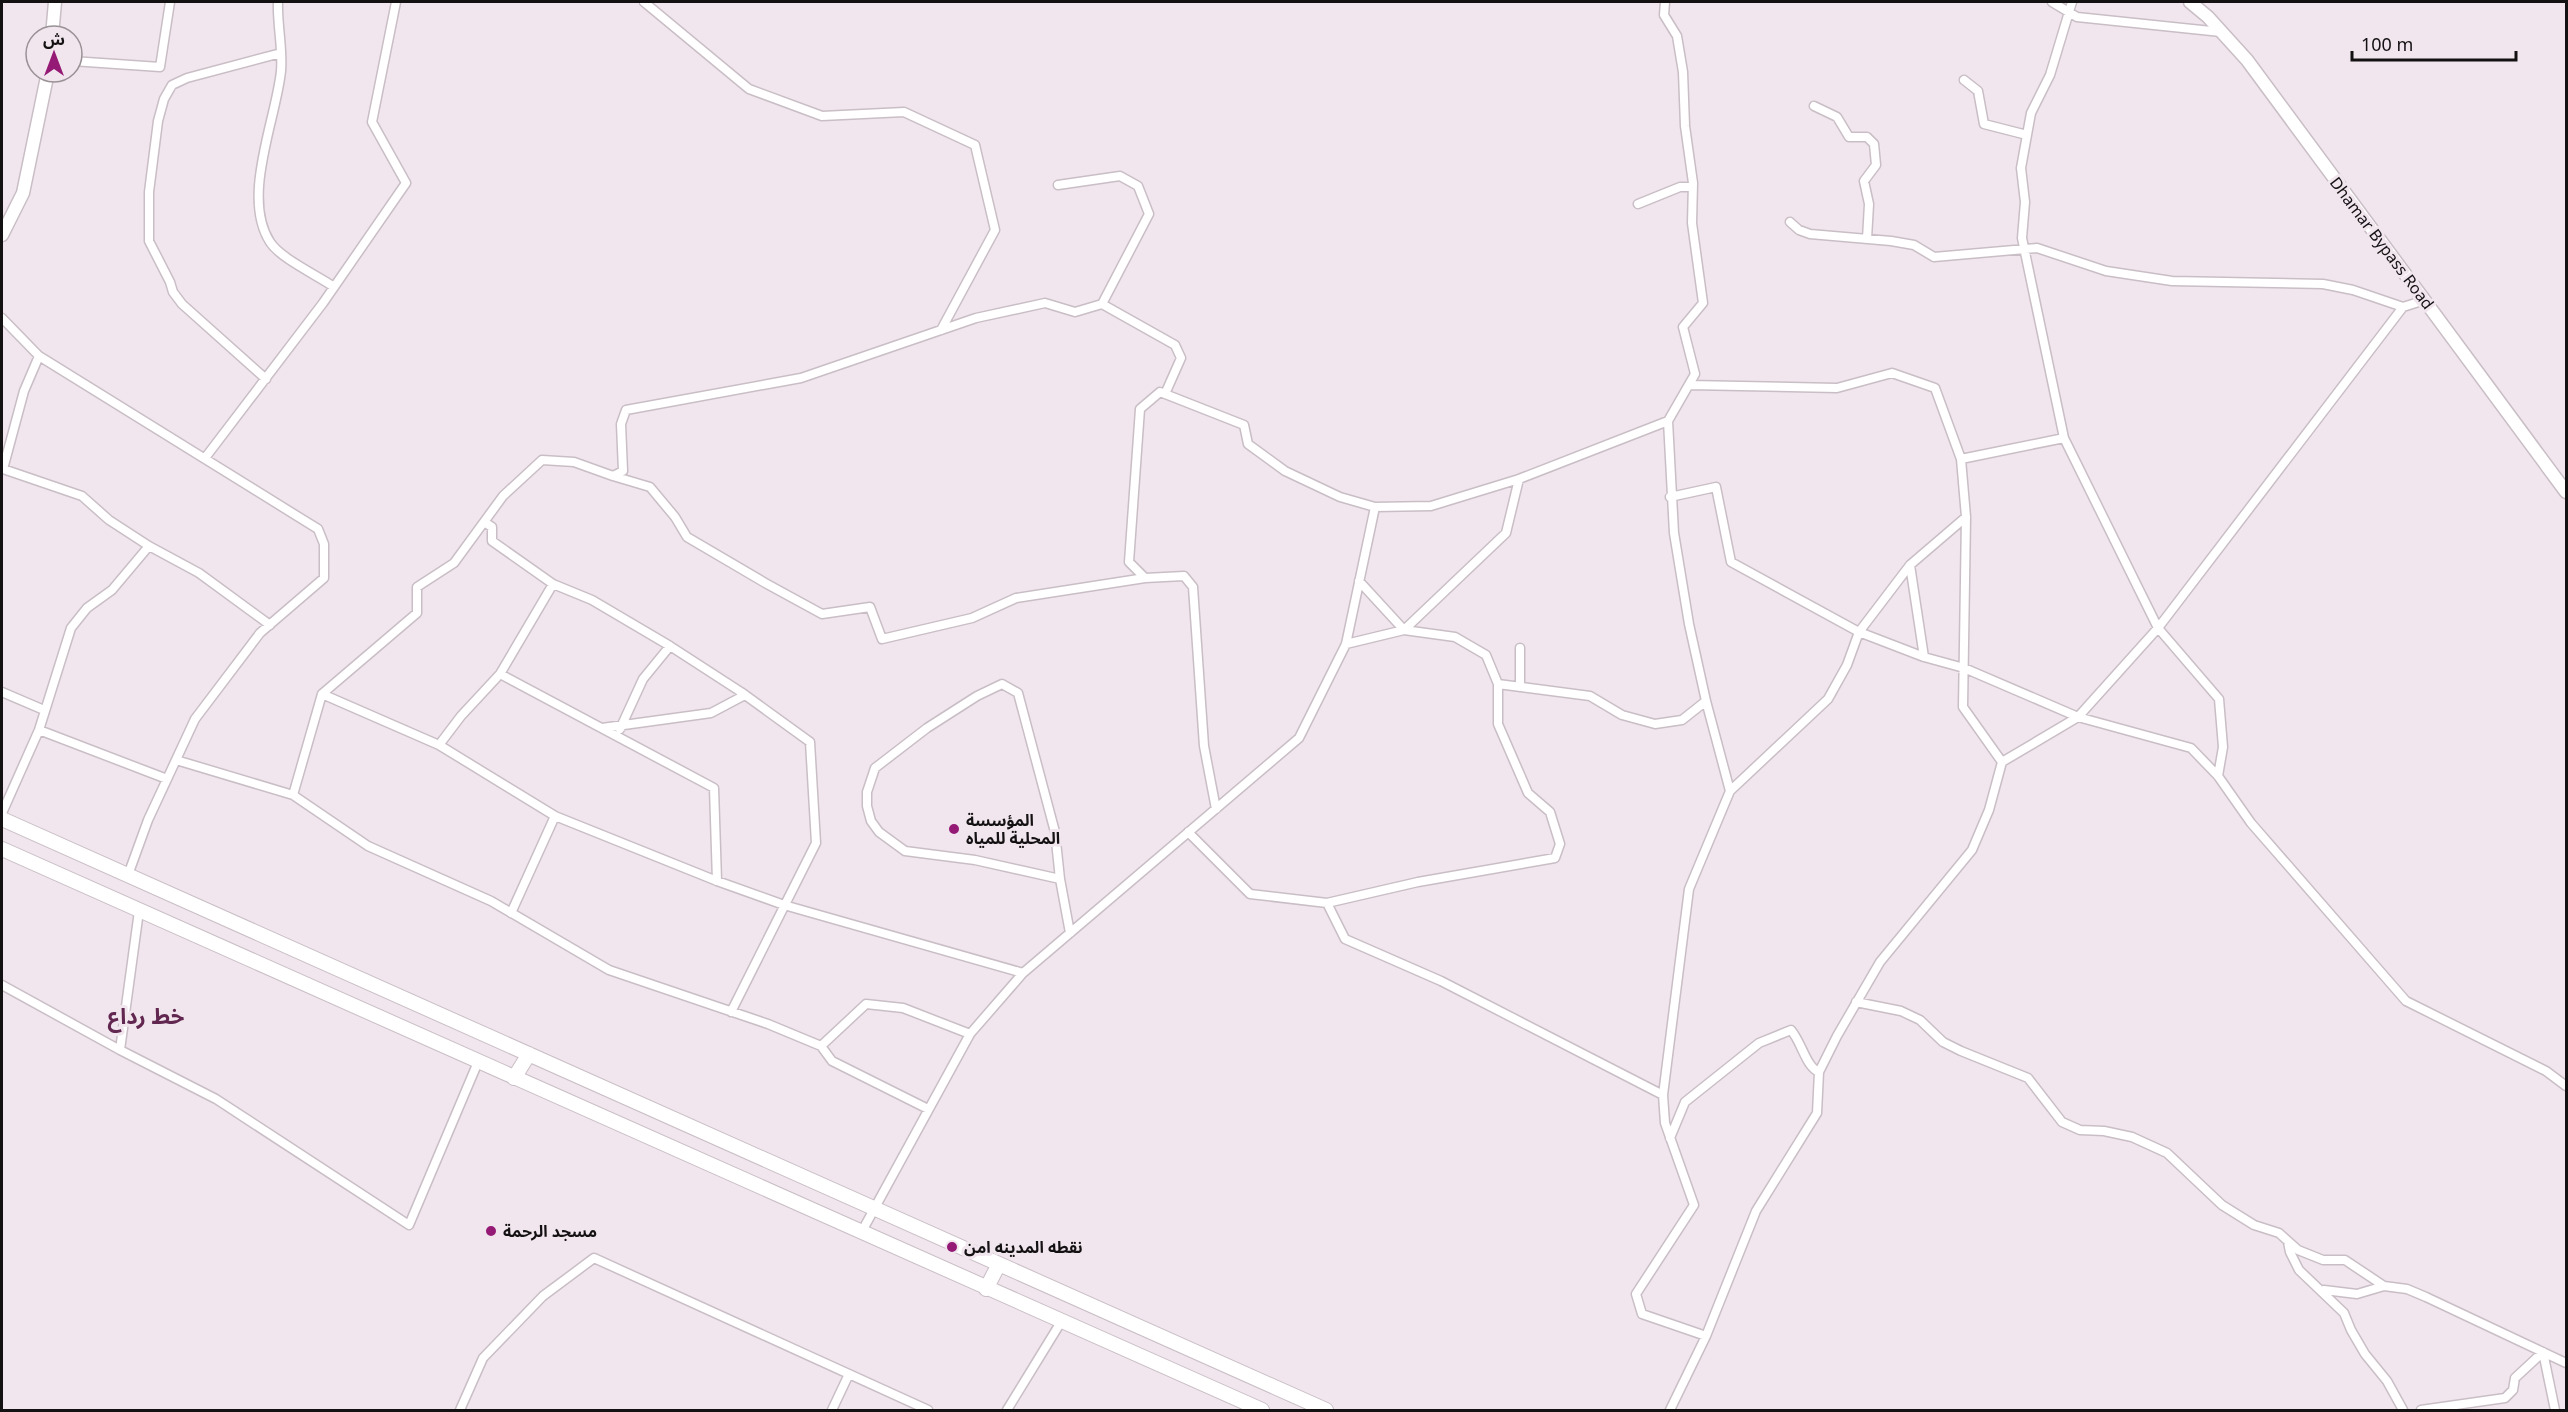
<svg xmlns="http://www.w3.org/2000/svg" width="2568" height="1412" font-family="'Noto Sans','Noto Sans Arabic',sans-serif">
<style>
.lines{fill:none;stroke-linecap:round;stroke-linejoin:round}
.street-casing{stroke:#c9bec5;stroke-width:11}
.secondary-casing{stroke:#c9bec5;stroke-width:15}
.primary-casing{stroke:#c9bec5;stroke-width:16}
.street{stroke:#fff;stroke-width:8}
.secondary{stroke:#fff;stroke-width:12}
.primary{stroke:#fff;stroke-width:14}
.poi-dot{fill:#941a76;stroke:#f1e6ed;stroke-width:2}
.labels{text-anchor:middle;stroke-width:6;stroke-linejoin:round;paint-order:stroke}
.street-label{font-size:16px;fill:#141113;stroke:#f1e6ed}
.poi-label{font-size:16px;font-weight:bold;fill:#141113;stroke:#f1e6ed;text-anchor:start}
.district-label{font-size:22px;font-weight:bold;fill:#612750;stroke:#f1e6ed}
</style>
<rect width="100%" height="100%" fill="#f1e6ed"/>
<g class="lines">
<g class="street-casing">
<path id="street" d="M 278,2 C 277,24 283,48 281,71 C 276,120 241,197 270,242 C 281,259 317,275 334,287
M 644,2 L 749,89 L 822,116 L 904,112 L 975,145 L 995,230 L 941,330
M 2052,2 L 2077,17 L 2221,32
M 2072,2 L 2050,75 L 2031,113 L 2021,168 L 2025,202 L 2022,238 L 2064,438 L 2158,628 L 2403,307
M 72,61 L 160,67 L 170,2
M 1964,80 L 1978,91 L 1984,124 L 2027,135
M 1814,106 L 1837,117 L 1849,137 L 1867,137 L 1874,144 L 1876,165 L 1864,181 L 1869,204 L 1867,239
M 1058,185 L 1120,176 L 1138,186 L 1149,214 L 1102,304 L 1175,345 L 1181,358 L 1165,394
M 1638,204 L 1680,187 L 1693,187
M 1790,222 L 1799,230 L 1810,234 L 1891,241 L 1914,245 L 1934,257 L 2037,248 L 2106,271 L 2172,281 L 2323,284 L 2353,290 L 2403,307 L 2425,300
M 2,318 L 39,356 L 318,529 L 324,544 L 324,578 L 260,633 L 195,719 L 148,820 L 128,875
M 39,356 L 24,391 L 3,469 L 82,496 L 109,520 L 149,546 L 199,573 L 270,625
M 266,379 L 182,304 L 173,292 L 170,282 L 149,241 L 149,192 L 158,121 L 164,99 L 172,85 L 187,78 L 281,53
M 1689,385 L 1837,388 L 1892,373 L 1935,388 L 1961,459 L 2064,438
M 1668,421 L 1674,533 L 1689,624 L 1706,701 L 1730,791 L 1689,889 L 1663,1095 L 1665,1123 L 1694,1205 L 1636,1294 L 1642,1314 L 1706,1336
M 205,458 L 323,303 L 406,183 L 372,122 L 396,2
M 1961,459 L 1966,517 L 1963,707 L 2002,762
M 613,476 L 650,487 L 675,517 L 687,537 L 767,584 L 822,614 L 870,607 L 882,639 L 972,618 L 1016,598 L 1145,578
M 1670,497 L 1716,487 L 1731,562 L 1859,632 L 1924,657 L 1964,668 L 2078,717 L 2158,628 L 2219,699 L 2223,747 L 2218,776
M 484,522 L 492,527 L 492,541 L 553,584 L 592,600 L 670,646 L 741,692 L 810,742 L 816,843 L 731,1012
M 1910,565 L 1924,657
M 1359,581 L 1404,630 L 1506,533 L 1519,479
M 1520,648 L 1520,687
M 500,674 L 714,788 L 717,881
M 1498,684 L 1590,696 L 1622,715 L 1655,724 L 1682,720 L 1706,701
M 2,692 L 44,710
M 322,694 L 417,613 L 417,587 L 454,563 L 503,496 L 542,460 L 574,462 L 613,476 L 623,471 L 621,424 L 626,410 L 801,378 L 976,318 L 1045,303 L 1075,312 L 1102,304
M 602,728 L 711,713 L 745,695
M 620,729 L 643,679 L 670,646
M 39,730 L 167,779
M 439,745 L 461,716 L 500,674 L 553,584
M 176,760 L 293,795 L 368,846 L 491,901 L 609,970 L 768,1024 L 821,1046 L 866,1004 L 903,1008 L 970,1034
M 1730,791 L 1828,699 L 1847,665 L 1859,632 L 1910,565 L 1966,517
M 293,795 L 322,694 L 439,745 L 555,816 L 717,881 L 784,905 L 1023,973
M 1216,809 L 1204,746 L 1193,587 L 1184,576 L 1145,578 L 1129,562 L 1140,409 L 1160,392 L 1244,425 L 1248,444 L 1285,471 L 1340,497 L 1375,507 L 1431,506 L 1519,479 L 1668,421 L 1695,374 L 1683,327 L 1703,303 L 1692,223 L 1693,183 L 1685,126 L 1683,72 L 1677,36 L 1664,15 L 1665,2
M 2,813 L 39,730 L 71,628 L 87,608 L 112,590 L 149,546
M 1188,832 L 1250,894 L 1327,903 L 1418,882 L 1555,858 L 1560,844 L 1550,812 L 1528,793 L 1498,724 L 1498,684 L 1486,655 L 1455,637 L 1404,630 L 1346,644
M 1060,879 L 1055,832 L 1018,693 L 1002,684 L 977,696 L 927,728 L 875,768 L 867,792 L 867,806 L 871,821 L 879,832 L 905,851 L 975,860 L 1060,879 L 1070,933
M 1327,903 L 1345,939 L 1441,981 L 1663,1095
M 511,913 L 555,816
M 2,985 L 120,1050 L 216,1099 L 409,1225 L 478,1062
M 1856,1002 L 1901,1011 L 1920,1020 L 1943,1042 L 1961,1051 L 2028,1078 L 2062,1122 L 2080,1130 L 2104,1131 L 2132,1137 L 2167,1153 L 2222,1205 L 2254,1225 L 2279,1233 L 2298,1250 L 2323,1260 L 2345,1260 L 2384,1286 L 2407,1289 L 2426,1297 L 2566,1363
M 821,1046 L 832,1061 L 928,1109
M 120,1050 L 139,911
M 1670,1138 L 1685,1102 L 1759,1043 L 1791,1030 C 1802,1043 1806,1067 1819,1072
M 861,1233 L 970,1034 L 1023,973 L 1299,738 L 1346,644 L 1375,507
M 2288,1242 L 2290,1252 L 2299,1270 L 2344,1313 L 2351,1330 L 2365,1354 L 2387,1381 L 2403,1410
M 2324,1290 L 2357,1294 L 2384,1286
M 2543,1352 L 2555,1410
M 460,1410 L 483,1358 L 543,1296 L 594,1258 L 928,1410
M 832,1410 L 849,1374
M 1007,1410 L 1061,1322
M 1670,1410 L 1706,1336 L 1756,1211 L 1817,1113 L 1819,1072 L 1837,1036 L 1880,962 L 1972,850 L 1989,810 L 2002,762 L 2078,717 L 2191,748 L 2218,776 L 2251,823 L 2406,1001 L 2546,1071 L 2566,1086
M 2421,1410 L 2505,1398 L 2513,1390 L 2515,1378 L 2543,1352"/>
</g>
<g class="secondary-casing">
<path id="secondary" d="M 2190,2 L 2208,17 L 2247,60 L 2566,492
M 52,36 L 55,2
M 2,235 L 23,193 L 48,72"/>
</g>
<g class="primary-casing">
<path id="primary" d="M 2,819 L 1326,1410
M 2,849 L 1262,1410
M 514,1078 L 529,1054
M 986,1289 L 999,1264"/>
</g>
<use href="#street" class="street"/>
<use href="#secondary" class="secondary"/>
<use href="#primary" class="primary"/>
</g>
<g class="poi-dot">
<circle cx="954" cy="829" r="6"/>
<circle cx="491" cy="1231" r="6"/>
<circle cx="952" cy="1247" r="6"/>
</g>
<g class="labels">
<g class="street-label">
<text transform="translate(2382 243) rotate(53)" y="6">Dhamar Bypass Road</text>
</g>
<g class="poi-label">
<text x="966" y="826">المؤسسة<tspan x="966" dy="18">المحلية للمياه</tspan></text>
<text x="503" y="1237">مسجد الرحمة</text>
<text x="964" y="1253">نقطه المدينه امن</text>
</g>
<g class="district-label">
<text x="146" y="1024">خط رداع</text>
</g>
</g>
<rect width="2568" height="1412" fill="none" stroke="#141113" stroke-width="6"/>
<g transform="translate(54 54)"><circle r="28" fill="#f1e6ed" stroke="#999196" stroke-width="1.5"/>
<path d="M0-4.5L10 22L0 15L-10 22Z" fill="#941a76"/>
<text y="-9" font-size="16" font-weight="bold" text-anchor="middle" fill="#141113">ش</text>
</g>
<path d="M2352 51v9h164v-9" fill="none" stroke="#141113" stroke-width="3"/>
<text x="2361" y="51" font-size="18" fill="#141113" stroke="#f1e6ed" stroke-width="4.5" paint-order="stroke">100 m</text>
</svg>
